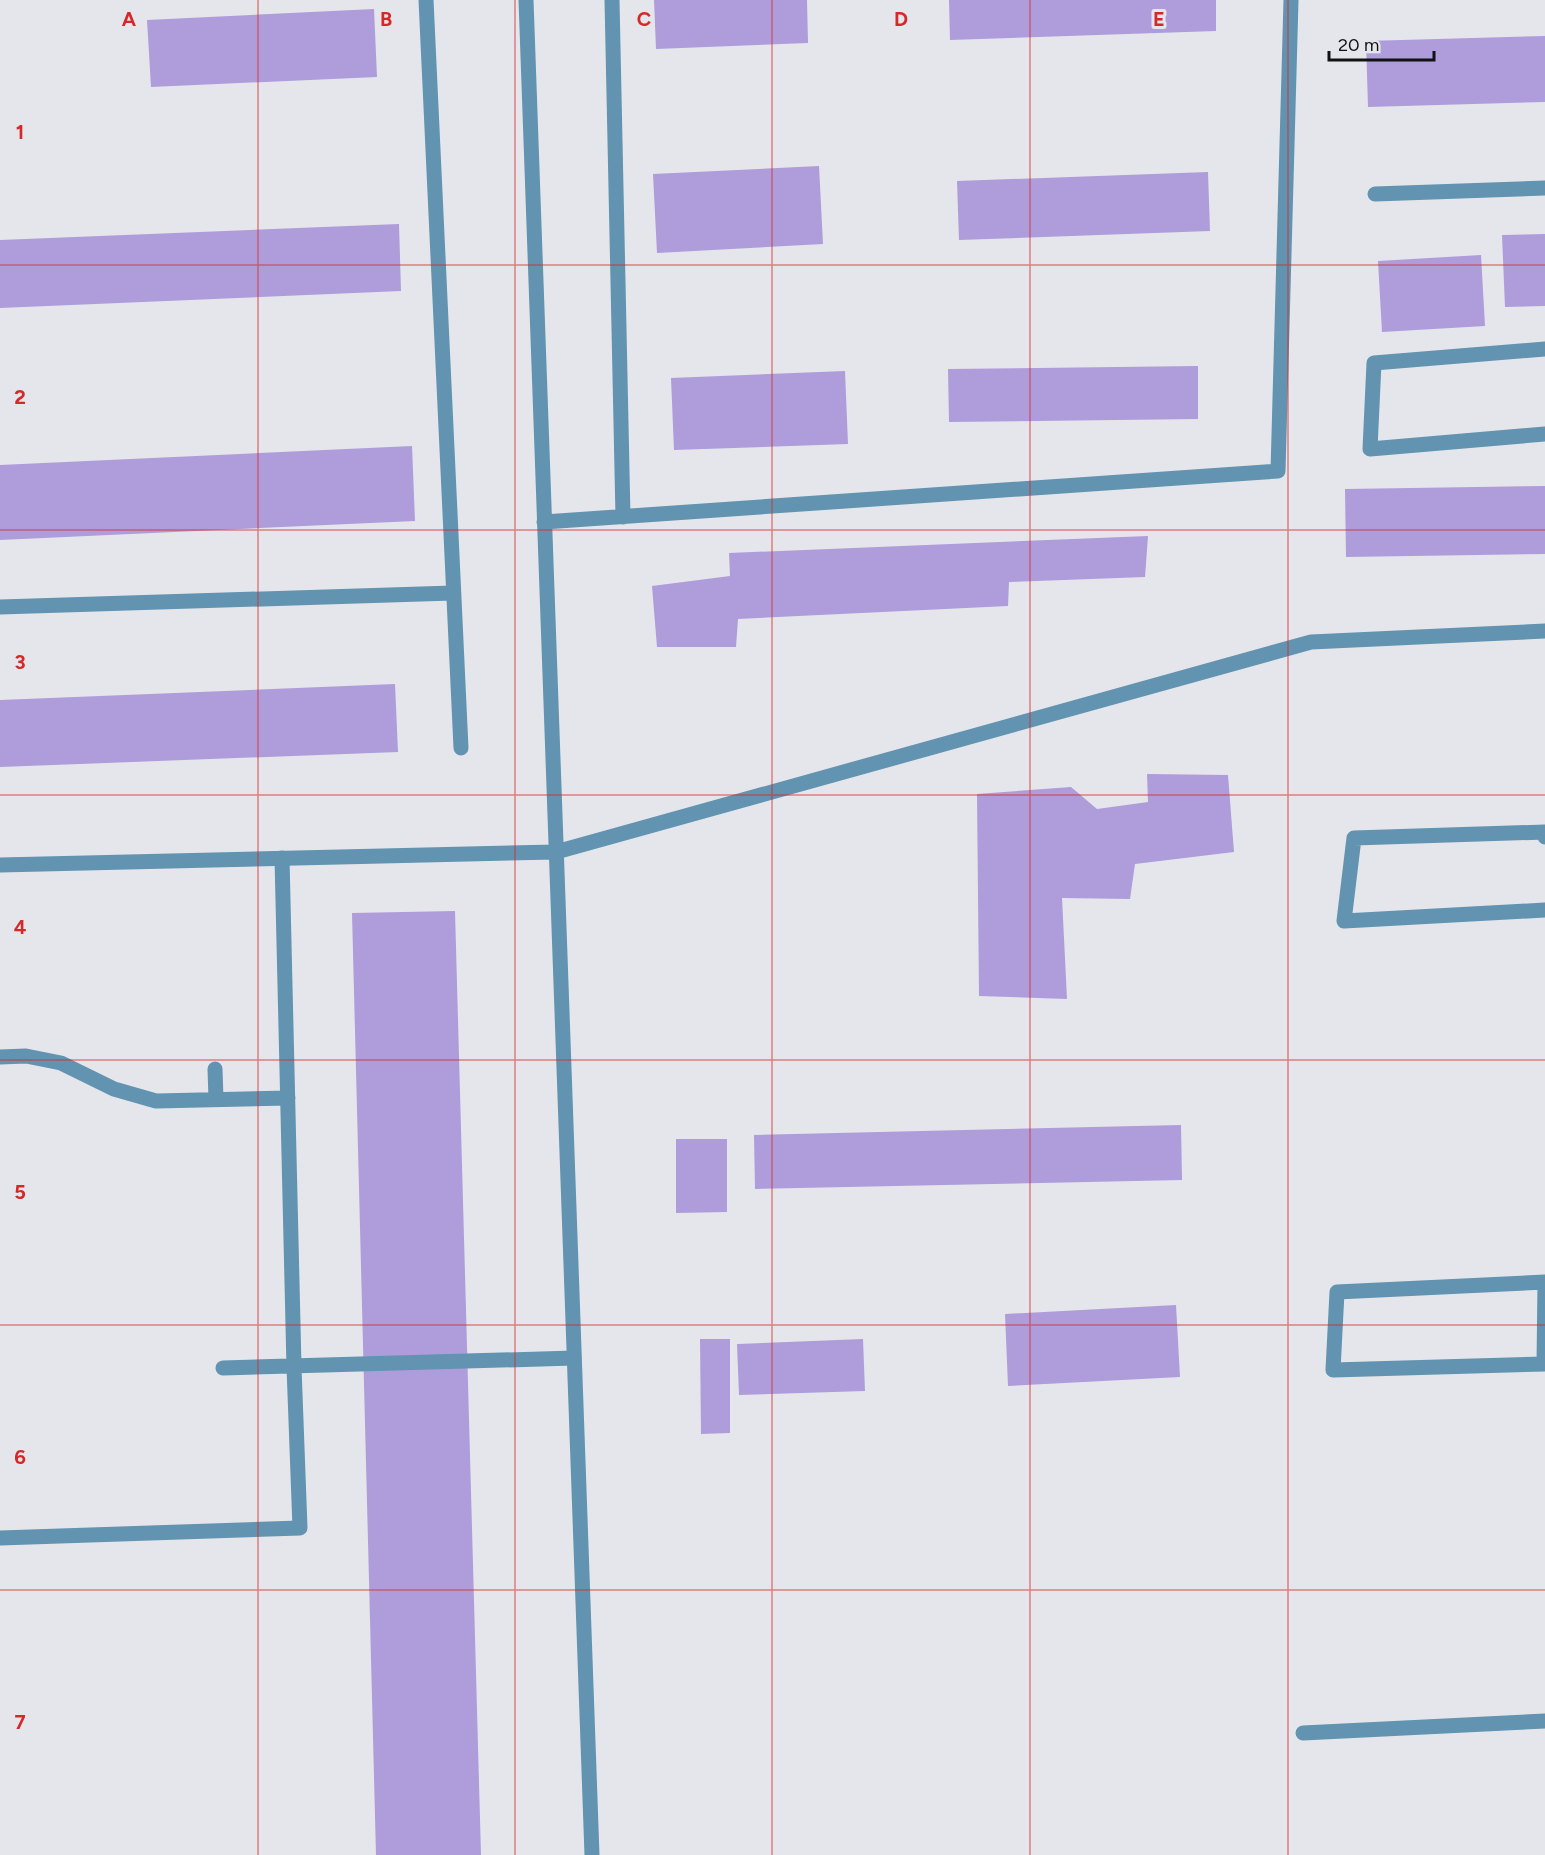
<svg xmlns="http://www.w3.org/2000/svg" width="1545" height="1855" font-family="Figtree,sans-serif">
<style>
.building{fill:#af9cdb}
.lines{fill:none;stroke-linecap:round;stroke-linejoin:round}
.service{stroke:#6293b0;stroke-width:15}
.minor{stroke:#6293b0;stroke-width:15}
.grid{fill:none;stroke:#d62828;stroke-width:1.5;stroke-opacity:0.55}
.grid-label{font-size:20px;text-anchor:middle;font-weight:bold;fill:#d62828;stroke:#e4e6eb;stroke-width:6;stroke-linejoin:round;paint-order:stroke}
</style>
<rect width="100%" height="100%" fill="#e4e6eb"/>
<path class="building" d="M 654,0 L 807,0 L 808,43 L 656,49 Z
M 949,0 L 1216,0 L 1216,31 L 950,40 Z
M 374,9 L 377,77 L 151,87 L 147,20 Z
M 1545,36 L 1545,102 L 1368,107 L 1366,41 Z
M 819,166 L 823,244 L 657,253 L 653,174 Z
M 1208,172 L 1210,231 L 959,240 L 957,181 Z
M 399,224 L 401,291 L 0,308 L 0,240 Z
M 1545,234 L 1545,306 L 1505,307 L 1502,235 Z
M 1481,255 L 1485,326 L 1382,332 L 1378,261 Z
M 1198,366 L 1198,419 L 949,422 L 948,369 Z
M 845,371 L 848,444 L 674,450 L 671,378 Z
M 412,446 L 415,521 L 0,540 L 0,465 Z
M 1545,486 L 1545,554 L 1346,557 L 1345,489 Z
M 1148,536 L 1145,577 L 1009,582 L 1008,606 L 738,619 L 736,647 L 657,647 L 652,586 L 730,576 L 729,553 Z
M 395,684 L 398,752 L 0,767 L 0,700 Z
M 1147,774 L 1228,775 L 1234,852 L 1135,864 L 1130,899 L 1062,898 L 1067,999 L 979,996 L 977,794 L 1071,787 L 1097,809 L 1148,802 Z
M 455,911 L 481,1855 L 376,1855 L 352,913 Z
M 1181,1125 L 1182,1180 L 755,1189 L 754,1135 Z
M 676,1139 L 727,1139 L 727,1212 L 676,1213 Z
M 1176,1305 L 1180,1377 L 1008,1386 L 1005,1314 Z
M 700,1339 L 730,1339 L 730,1433 L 701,1434 Z
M 863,1339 L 865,1391 L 739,1395 L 737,1344 Z"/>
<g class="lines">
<path class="service" d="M 426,0 L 461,748
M 1375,194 L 1545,188
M 1545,349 L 1374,363 L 1370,449 L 1545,434
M 0,607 L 453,593
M 1545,837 L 1545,832 L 1354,838 L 1344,921 L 1545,910
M 0,1057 L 26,1056 L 61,1063 L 114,1089 L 156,1101 L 288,1098
M 215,1069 L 216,1099
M 1545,1282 L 1337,1292 L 1333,1370 L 1545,1364
M 1544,1364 L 1545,1282
M 223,1368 L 574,1358
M 0,1538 L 300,1528 L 294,1367 L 282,858
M 1303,1733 L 1545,1721"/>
<path class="minor" d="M 526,0 L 592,1855
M 612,0 L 623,517
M 544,522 L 1278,471 L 1291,0
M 0,865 L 556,852 L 1311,642 L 1545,631"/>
</g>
<path class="grid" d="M 258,0 L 258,1855M 515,0 L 515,1855M 772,0 L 772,1855M 1030,0 L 1030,1855M 1288,0 L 1288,1855M 0,265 L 1545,265M 0,530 L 1545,530M 0,795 L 1545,795M 0,1060 L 1545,1060M 0,1325 L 1545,1325M 0,1590 L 1545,1590"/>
<g class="grid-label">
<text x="129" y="26">A</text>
<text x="386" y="26">B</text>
<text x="644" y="26">C</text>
<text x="901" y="26">D</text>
<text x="1159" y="26">E</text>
<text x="20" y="139">1</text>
<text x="20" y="404">2</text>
<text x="20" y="669">3</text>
<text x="20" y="934">4</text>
<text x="20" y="1199">5</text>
<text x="20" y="1464">6</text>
<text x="20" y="1729">7</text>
</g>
<path d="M1329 51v9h105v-9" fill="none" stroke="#111213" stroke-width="3"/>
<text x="1338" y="51" font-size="18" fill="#111213" stroke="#e4e6eb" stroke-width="4.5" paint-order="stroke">20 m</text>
</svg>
